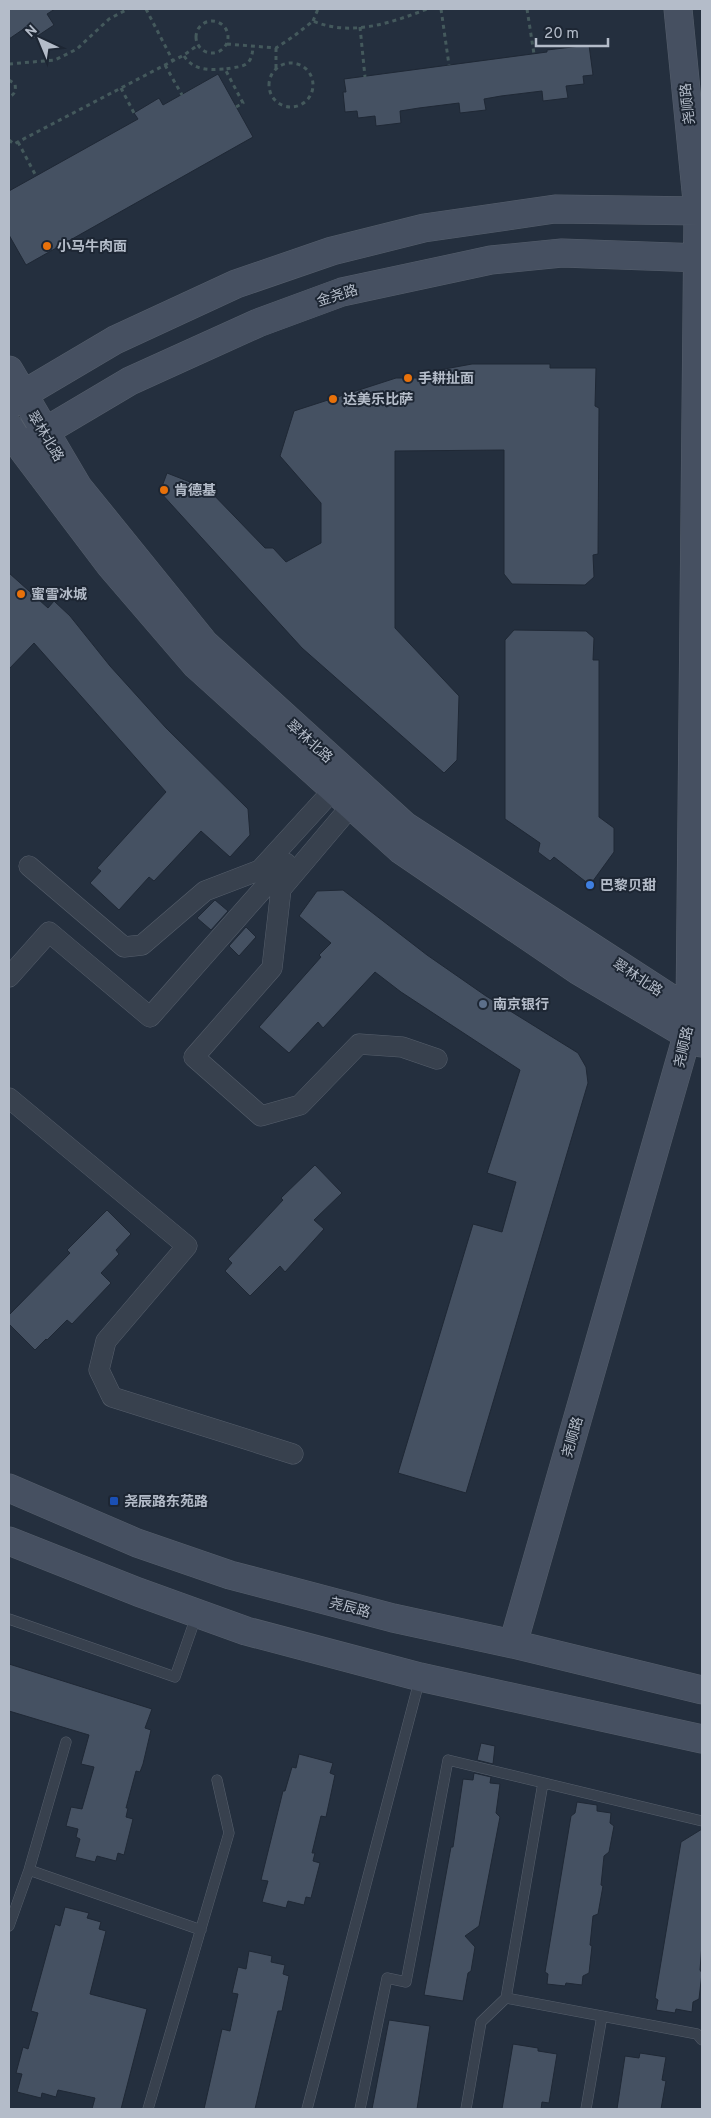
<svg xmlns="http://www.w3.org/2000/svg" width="711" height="2118" font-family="Overpass,'Noto Sans SC',sans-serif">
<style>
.building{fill:#455162;stroke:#1f2835}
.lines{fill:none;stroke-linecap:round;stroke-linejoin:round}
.lane-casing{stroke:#565f6c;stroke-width:11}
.street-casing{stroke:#565f6c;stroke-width:21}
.secondary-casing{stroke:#565f6c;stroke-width:29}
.path{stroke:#44595c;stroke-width:3;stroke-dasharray:4 4;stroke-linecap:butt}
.lane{stroke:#38414e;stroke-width:10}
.street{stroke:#38414e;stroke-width:20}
.secondary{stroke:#465061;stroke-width:28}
.food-dot{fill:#e8710a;stroke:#1d2633;stroke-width:2}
.shop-dot{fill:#3f7fe0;stroke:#1d2633;stroke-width:2}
.service-dot{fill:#5c6f8a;stroke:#1d2633;stroke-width:2}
.transit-dot{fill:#1a4fb4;stroke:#1d2633;stroke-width:2}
.labels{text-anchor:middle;stroke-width:4;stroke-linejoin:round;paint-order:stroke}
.street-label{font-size:14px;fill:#b4bcc9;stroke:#1d2633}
.poi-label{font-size:14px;font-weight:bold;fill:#b4bcc9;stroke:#1d2633;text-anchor:start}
</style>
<rect width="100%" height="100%" fill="#242f3e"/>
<path class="building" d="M 9,9 L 55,9 L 47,14 L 54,25 L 33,39 L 25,28 L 9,39 Z
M 589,45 L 593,75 L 583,76 L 584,84 L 566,86 L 568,98 L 543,101 L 542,91 L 501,96 L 484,99 L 486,110 L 460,113 L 459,103 L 419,108 L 400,111 L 401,123 L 376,126 L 375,116 L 358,118 L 357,111 L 345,112 L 343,92 L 346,92 L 344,79 L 547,52 L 547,50 Z
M 218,74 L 253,137 L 26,265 L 9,235 L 9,191 L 138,119 L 134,113 L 159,98 L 163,105 Z
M 472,364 L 550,364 L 550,368 L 596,368 L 595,406 L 599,408 L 598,554 L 593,555 L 594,577 L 585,585 L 512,584 L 504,574 L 504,450 L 395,451 L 395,628 L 459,696 L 457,760 L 444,773 L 302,648 L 160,492 L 167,473 L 208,489 L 265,548 L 273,548 L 286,562 L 321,543 L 321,503 L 280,456 L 294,411 L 396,378 L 439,378 L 439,370 Z
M 9,573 L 48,608 L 54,601 L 70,616 L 110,666 L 166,728 L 248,809 L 250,835 L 230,857 L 201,831 L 154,881 L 149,877 L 119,910 L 90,883 L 101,871 L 97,868 L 166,792 L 34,643 L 9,669 Z
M 514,630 L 586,631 L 594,638 L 593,660 L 599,660 L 599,817 L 614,828 L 614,852 L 590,885 L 554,857 L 550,861 L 538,852 L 540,843 L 505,819 L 505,640 Z
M 343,890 L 427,955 L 486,996 L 578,1053 L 586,1067 L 588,1083 L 466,1493 L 398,1473 L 473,1224 L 502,1232 L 516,1182 L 487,1173 L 520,1070 L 401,992 L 375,972 L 323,1028 L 318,1022 L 289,1053 L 259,1027 L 321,957 L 319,955 L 331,943 L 299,916 L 317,891 Z
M 215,900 L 228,911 L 211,930 L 197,918 Z
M 246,927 L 256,937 L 239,956 L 229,946 Z
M 315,1165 L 342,1193 L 314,1220 L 324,1229 L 285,1272 L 280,1266 L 250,1296 L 225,1271 L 232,1263 L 228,1259 L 283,1200 L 281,1198 Z
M 107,1210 L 131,1234 L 116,1250 L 119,1254 L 101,1273 L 111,1283 L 72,1324 L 67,1320 L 47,1340 L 46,1339 L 35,1350 L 9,1324 L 9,1315 L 70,1253 L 67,1250 Z
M 9,1664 L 152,1709 L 145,1728 L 151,1730 L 143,1764 L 140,1772 L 136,1771 L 126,1808 L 128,1808 L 126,1817 L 133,1819 L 124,1855 L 118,1853 L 116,1861 L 97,1856 L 95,1862 L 75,1857 L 80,1839 L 76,1837 L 78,1829 L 66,1826 L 71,1807 L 82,1809 L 94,1767 L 81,1764 L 89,1735 L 9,1711 Z
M 481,1743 L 495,1746 L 493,1764 L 477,1760 Z
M 299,1754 L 333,1763 L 330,1773 L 335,1775 L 326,1817 L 321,1816 L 312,1853 L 315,1853 L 313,1861 L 320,1863 L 311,1898 L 306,1897 L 304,1905 L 288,1901 L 286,1908 L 262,1902 L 268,1881 L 261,1880 L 283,1791 L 285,1791 L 292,1767 L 296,1768 Z
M 474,1773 L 491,1777 L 490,1783 L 500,1784 L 496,1813 L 500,1817 L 479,1926 L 465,1936 L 475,1947 L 471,1971 L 468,1973 L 463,2001 L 424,1995 L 451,1847 L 453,1847 L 463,1779 L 473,1780 Z
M 577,1802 L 597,1805 L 597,1811 L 611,1813 L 610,1823 L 614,1826 L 609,1852 L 604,1856 L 601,1885 L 603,1886 L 598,1914 L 593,1916 L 590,1945 L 592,1946 L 589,1973 L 583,1976 L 582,1985 L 566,1983 L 565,1986 L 547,1984 L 548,1974 L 545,1972 L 571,1816 L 575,1813 Z
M 702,1829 L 702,1944 L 700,1970 L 702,1973 L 699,1999 L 693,2002 L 692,2012 L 676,2009 L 675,2013 L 656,2010 L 658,2000 L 655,1998 L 681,1842 Z
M 65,1907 L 89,1913 L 87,1918 L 101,1922 L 99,1929 L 106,1931 L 90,1994 L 147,2009 L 121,2109 L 92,2109 L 95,2098 L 58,2090 L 56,2097 L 42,2093 L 41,2098 L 17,2092 L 22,2074 L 16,2073 L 23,2047 L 28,2049 L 38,2013 L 31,2011 L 55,1924 L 60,1926 Z
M 249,1951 L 272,1956 L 271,1962 L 285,1965 L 283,1974 L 289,1976 L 282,2011 L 278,2011 L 255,2109 L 204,2109 L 222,2029 L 230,2031 L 238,1994 L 232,1993 L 238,1967 L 246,1969 Z
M 389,2020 L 430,2026 L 417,2109 L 372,2109 Z
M 513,2044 L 538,2048 L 538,2051 L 557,2054 L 549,2103 L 542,2102 L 541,2109 L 502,2109 Z
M 640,2053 L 666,2057 L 662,2080 L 666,2081 L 661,2109 L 617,2109 L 625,2056 L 639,2058 Z"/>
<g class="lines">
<g class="lane-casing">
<path id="lane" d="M 9,1619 L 175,1677 L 197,1614
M 29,1870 L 201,1930
M 9,1926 L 29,1870 L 66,1742
M 506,1998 L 543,1783
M 148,2109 L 229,1833 L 217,1780
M 307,2109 L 420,1678
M 360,2109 L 387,1978 L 406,1982 L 448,1760 L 702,1821
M 466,2109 L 481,2022 L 506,1998 L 697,2034 L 702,2040
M 586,2109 L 602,2016"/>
</g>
<g class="street-casing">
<path id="street" d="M 352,805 L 281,889 L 272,968 L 194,1057 L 261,1116 L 300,1105 L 359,1044 L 402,1047 L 437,1059
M 29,866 L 124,947 L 142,945 L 205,891 L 260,870 L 334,789
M 9,977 L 49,932 L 150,1017 L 286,863
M 9,1098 L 187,1246 L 106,1341 L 99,1370 L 112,1397 L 293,1454"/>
</g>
<g class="secondary-casing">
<path id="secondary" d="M 9,370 L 78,487 L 205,644 L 405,826 L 690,1011 L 702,1016
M 9,405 L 22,395 L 115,340 L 236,284 L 332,251 L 424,228 L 555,209 L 702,211
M 9,427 L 23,450 L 110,565 L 196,665 L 401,850 L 579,971 L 701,1043
M 29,444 L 44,432 L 130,381 L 258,323 L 342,292 L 491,260 L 562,253 L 702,258
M 9,1488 L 137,1543 L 230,1575 L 393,1618 L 513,1644 L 702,1690
M 9,1541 L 138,1592 L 246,1631 L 420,1677 L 702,1739
M 513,1644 L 687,1036 L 690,1011 L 698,211 L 678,9"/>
</g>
<path class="path" d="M 146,9 L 173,61
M 441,9 L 449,65
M 527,9 L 534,54
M 313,21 L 318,9
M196 37a16 16 0 1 1 32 0a16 16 0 1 1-32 0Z
M 360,27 L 365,77
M 227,44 L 276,48 L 294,36 L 313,21 C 351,37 391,23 427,9
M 276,48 L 276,69
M 184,56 C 194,71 209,70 225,69
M269 85a22 22 0 1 1 44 0a22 22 0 1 1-44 0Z
M 9,64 L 55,60 L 77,49 L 109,19 L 128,9
M 165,65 L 182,95
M 9,80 L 15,84 C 16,91 15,94 9,97
M 121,88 L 134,113
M 236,107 L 243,103 L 225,69 C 244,66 252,67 253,46
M 9,140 L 14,144 L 184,55 L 198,45
M 18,142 L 36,176"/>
<use href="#lane" class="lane"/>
<use href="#street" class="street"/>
<use href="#secondary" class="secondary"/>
</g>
<g class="food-dot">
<circle cx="47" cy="246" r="5"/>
<circle cx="408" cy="378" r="5"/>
<circle cx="333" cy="399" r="5"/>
<circle cx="164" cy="490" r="5"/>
<circle cx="21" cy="594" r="5"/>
</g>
<circle class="shop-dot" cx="590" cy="885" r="5"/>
<circle class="service-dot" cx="483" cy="1004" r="5"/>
<rect class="transit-dot" x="109" y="1496" width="10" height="10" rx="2.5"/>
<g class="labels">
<g class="street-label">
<text transform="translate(687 104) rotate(-96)" y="5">尧顺路</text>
<text transform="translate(337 295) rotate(-17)" y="5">金尧路</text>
<text transform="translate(46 436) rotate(59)" y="5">翠林北路</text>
<text transform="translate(310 741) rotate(42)" y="5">翠林北路</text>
<text transform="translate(638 977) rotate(33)" y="5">翠林北路</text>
<text transform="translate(683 1047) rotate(-77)" y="5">尧顺路</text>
<text transform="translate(572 1437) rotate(-74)" y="5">尧顺路</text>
<text transform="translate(350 1607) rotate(15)" y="5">尧辰路</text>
</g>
<g class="poi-label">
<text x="57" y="251">小马牛肉面</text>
<text x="418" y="383">手耕扯面</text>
<text x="343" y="404">达美乐比萨</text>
<text x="174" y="495">肯德基</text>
<text x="31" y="599">蜜雪冰城</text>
<text x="600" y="890">巴黎贝甜</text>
<text x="493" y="1009">南京银行</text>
<text x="124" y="1506">尧辰路·东苑路</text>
</g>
</g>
<rect width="711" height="2118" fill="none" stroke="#b4bcc9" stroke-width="20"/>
<g transform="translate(40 40) rotate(316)" stroke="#1d2633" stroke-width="4" paint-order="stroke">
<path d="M0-4L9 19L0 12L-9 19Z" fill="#b4bcc9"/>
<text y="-8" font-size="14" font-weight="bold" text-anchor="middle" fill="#b4bcc9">N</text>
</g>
<path d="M536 38v8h72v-8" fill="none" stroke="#b4bcc9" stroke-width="2.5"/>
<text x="544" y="38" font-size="15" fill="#b4bcc9" stroke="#1d2633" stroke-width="4" paint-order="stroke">20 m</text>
</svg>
